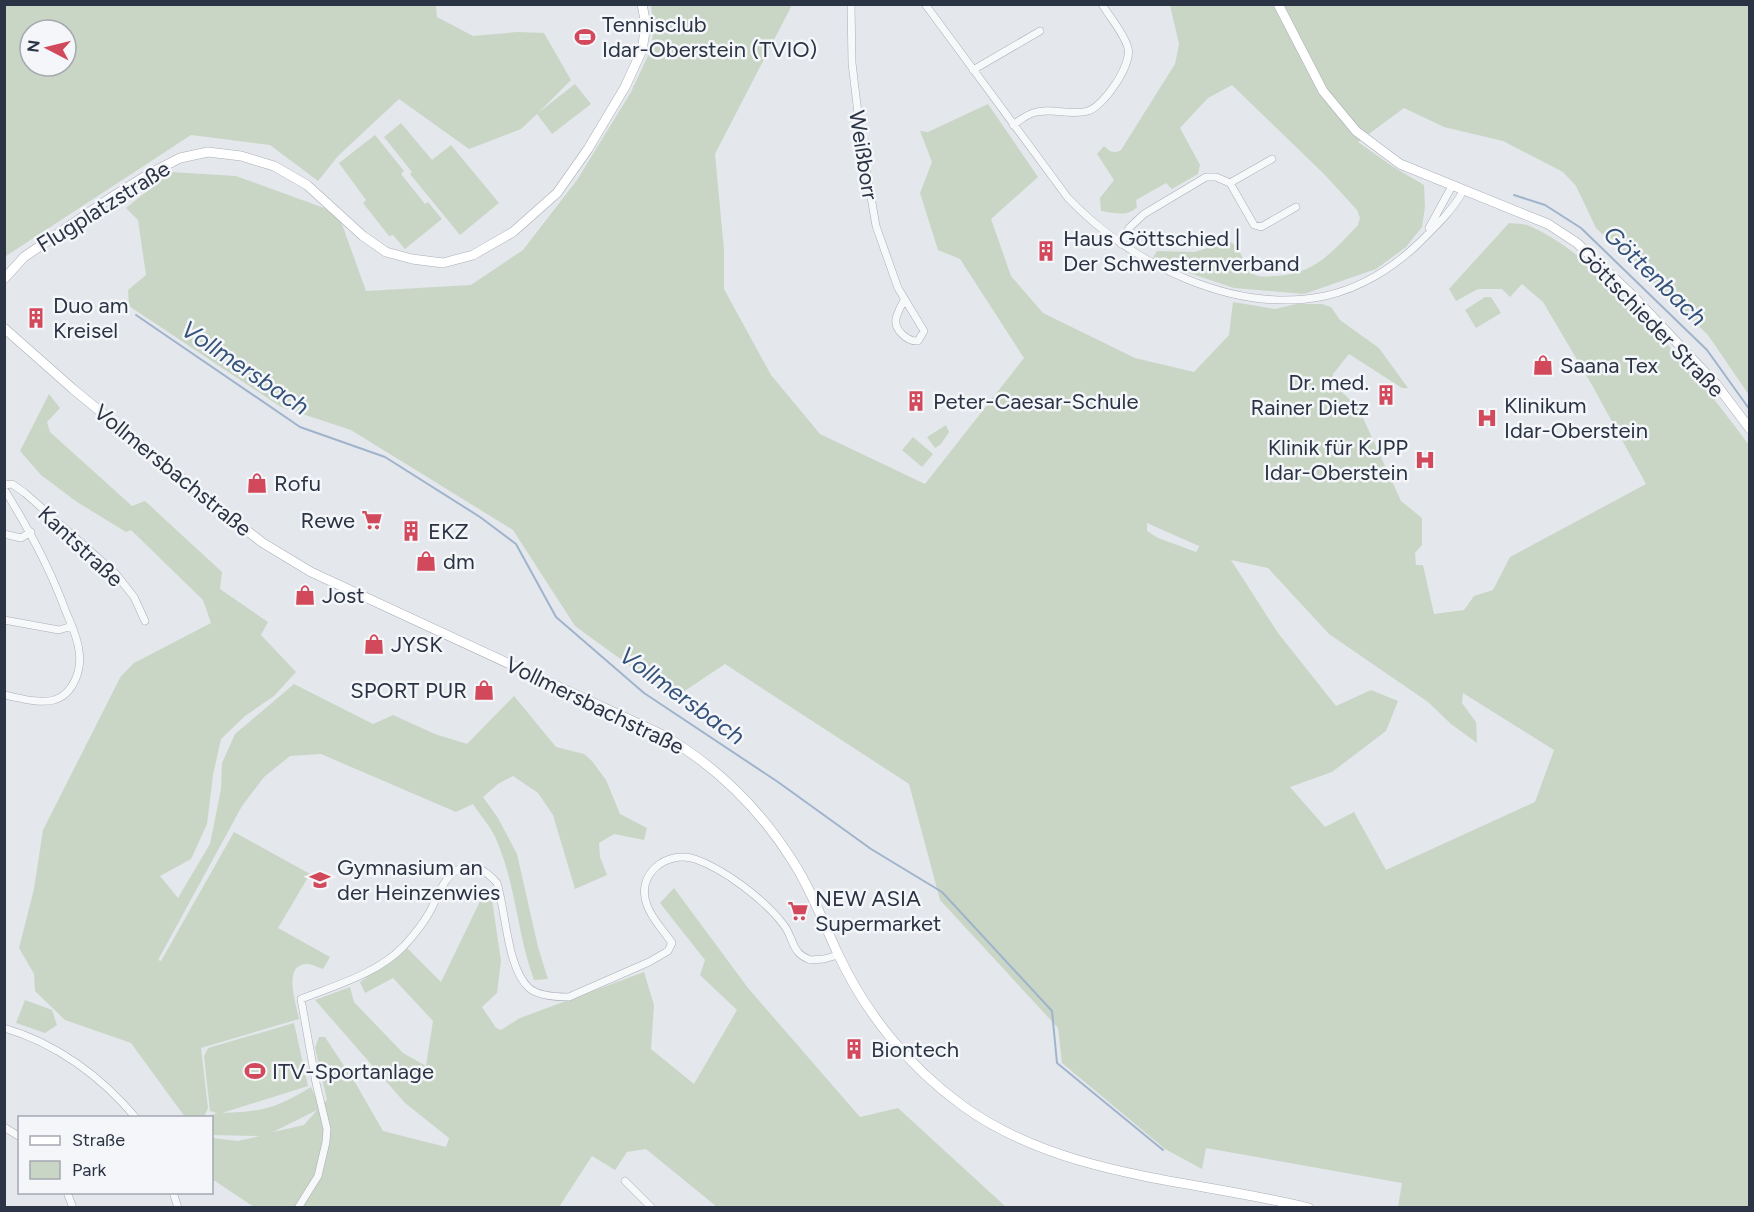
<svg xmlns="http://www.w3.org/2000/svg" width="1754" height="1212" font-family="Figtree,sans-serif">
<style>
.green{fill:#c9d6c5;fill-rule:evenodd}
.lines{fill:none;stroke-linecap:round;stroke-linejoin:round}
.stream{stroke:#9fb4cc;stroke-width:2}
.street-casing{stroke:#a9aeb7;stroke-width:8}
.secondary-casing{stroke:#a9aeb7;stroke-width:10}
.street{stroke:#f7f8fa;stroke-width:7}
.secondary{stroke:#fff;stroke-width:9}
.labels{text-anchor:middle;stroke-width:5;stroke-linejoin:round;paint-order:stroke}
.poi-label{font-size:22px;fill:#2b3445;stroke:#f4f6f9;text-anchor:start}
.street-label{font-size:22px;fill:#2b3445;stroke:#f4f6f9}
.water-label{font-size:24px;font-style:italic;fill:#34527a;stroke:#f4f6f9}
</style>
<rect width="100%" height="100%" fill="#e4e7ec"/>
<path class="green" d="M 5,4 L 436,5 L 437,17 L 473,36 L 517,32 L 544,33 L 571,80 L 538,113 L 575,84 L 591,104 L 552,134 L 537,114 L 521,129 L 469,149 L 399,99 L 338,156 L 318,181 L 270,145 L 191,135 L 6,256 ZM 30,30 L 66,30 L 66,66 L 30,66 Z
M 651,5 L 792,5 L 715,154 L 724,250 L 724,289 L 771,375 L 820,434 L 925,484 L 1024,358 L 960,259 L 938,250 L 920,193 L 932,162 L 920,131 L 928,132 L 988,104 L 1038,177 L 991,219 L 1011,276 L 1043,313 L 1135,358 L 1194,372 L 1229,335 L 1233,302 L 1275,309 L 1296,304 L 1322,304 L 1331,307 L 1340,320 L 1379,348 L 1408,388 L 1402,388 L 1349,354 L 1333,374 L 1332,383 L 1358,407 L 1401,501 L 1422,518 L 1422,545 L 1415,553 L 1416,565 L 1423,565 L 1434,614 L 1464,610 L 1474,596 L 1493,590 L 1510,557 L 1646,484 L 1592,385 L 1543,302 L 1522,284 L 1510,297 L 1502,289 L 1478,289 L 1456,301 L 1449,289 L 1509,223 C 1514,224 1521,223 1527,225 C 1568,242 1600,274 1631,306 C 1674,349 1713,396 1749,445 L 1749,1207 L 1398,1207 L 1402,1183 L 1206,1148 L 1202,1169 L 1165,1149 L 1062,1063 L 1058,1028 L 940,900 L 909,784 L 725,664 L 674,698 L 575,626 L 513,530 L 351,430 L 281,407 L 129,306 L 128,290 L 146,275 L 138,220 L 126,208 L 171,172 L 236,176 L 338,213 L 366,291 L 471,285 L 523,250 L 577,180 L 631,92 L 651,49 L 654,28 ZM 1147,523 L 1199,546 L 1199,547 L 1196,552 L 1158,538 L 1147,531 ZM 1231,560 L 1268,568 L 1329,634 L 1428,702 L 1451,724 L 1477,743 L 1476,722 L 1462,703 L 1463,693 L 1554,750 L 1535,802 L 1386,870 L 1354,812 L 1325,827 L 1290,787 L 1332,772 L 1386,731 L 1398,701 L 1371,690 L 1336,706 L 1278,633 Z
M 1170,5 L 1749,5 L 1749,395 L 1708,335 L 1596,228 L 1576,186 L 1563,172 L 1503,141 L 1444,127 L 1404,108 L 1358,142 L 1392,166 L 1424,185 L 1425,207 L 1422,227 L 1406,247 L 1376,269 L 1304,294 L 1234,288 L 1183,271 L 1153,258 L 1157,251 L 1195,252 L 1229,241 C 1244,249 1242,267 1253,274 C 1260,278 1269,276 1276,276 C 1315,274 1332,252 1358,225 L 1360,218 L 1357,210 L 1325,175 L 1232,85 L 1208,98 L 1180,128 L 1200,165 L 1198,174 L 1172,189 L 1166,183 L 1136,200 L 1137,207 C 1128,217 1114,213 1101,211 L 1100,198 L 1114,180 L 1097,154 L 1104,146 C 1110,152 1114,154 1121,150 L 1175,64 L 1179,44 Z
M 401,123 L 432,160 L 451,145 L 499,203 L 460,235 L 410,174 L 412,172 L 384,137 Z
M 375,135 L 404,171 L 401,174 L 425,204 L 428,202 L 442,219 L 405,249 L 393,235 L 389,236 L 363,203 L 366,200 L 339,163 Z
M 1485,297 L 1491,297 L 1501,313 L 1476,328 L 1465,310 Z
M 49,394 L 60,408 L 47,422 L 50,432 L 132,506 L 145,501 L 222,572 L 220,589 L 268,622 L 261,635 L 296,672 L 274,696 L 245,716 L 221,739 L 213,775 L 207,824 L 191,859 L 160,876 L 178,898 L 210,844 L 221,789 L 222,763 L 235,734 L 294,684 L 373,724 L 393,715 L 435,734 L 467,744 L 514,696 L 556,747 L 584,754 L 592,761 L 606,780 L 620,814 L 647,828 L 644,840 L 614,834 L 599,843 L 600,857 L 607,875 L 575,889 L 553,815 L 538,793 L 513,776 L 498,784 L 483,797 L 498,818 L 517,854 L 538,947 L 548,979 L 534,980 C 517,934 516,884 496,839 C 491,827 480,815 473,804 L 456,812 L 321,754 L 290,756 L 264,777 L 242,806 L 158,960 L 161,961 L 234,832 L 310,874 L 278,928 L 330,957 L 323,969 C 319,968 312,964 308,964 C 281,963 297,1006 299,1019 L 201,1048 L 208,1108 L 204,1117 L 185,1117 L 131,1043 L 65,1020 L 35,991 L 34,974 L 19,948 L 34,889 L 43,830 L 121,676 L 134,663 L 211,623 L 203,600 L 131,530 L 126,532 L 77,502 L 41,475 L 20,451 Z
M 946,425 L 949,432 L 941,444 L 935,448 L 927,437 Z
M 913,437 L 933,454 L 922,467 L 902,450 Z
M 674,888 L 748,988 L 860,1117 L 898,1108 L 1006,1207 L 717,1207 L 646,1149 L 627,1152 L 615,1170 L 592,1156 L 559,1207 L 254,1207 L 212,1179 L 212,1138 L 238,1141 L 260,1136 L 212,1135 L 212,1118 L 209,1116 L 217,1113 L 210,1111 L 204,1056 L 208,1048 L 294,1023 L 308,1086 L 222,1113 C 262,1112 277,1108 311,1087 L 320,1108 L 327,1100 L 315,1048 L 319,1037 L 325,1037 L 356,1084 L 383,1131 L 446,1147 L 449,1138 L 405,1103 L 315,1000 L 350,987 L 354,1002 L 403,1053 L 426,1066 L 433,1021 L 393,978 L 365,993 L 360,982 L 407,948 L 441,982 L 483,895 L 491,893 L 501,961 L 497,993 L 482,1007 L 496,1028 L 501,1030 L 520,1018 L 644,972 L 654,1005 L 651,1049 L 694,1084 L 737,1010 L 700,975 L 705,960 L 660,903 ZM 317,1110 L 304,1125 L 273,1132 Z
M 25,1000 L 52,1010 L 57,1025 L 45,1033 L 16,1023 Z"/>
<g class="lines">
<path class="stream" d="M 1514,195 L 1545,205 L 1581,228 L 1707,350 L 1750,410
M 136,315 L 300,427 L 385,457 L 480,517 L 516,544 L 556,617 L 644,693 L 778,782 L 871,849 L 942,892 L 1052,1011 L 1057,1063 L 1163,1150"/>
<g class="street-casing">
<path id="street" d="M 851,4 L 852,63 L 861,139 L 876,226 L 898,288 L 924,331 L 918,341 C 908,342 894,330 896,319 C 897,313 901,306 904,300
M 925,4 L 1068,198 C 1130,263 1233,315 1325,296 C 1361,288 1394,267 1419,243 C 1435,227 1453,210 1463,191
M 973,70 L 1040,31
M 1013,125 C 1019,121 1026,115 1033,113 C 1050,107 1070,116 1088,111 C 1104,106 1132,65 1128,48 C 1124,33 1110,18 1102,4
M 1230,183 L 1272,159
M 1429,228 L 1452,186
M 1121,244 L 1129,228 L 1144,214 L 1206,177 L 1216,177 L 1230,183 L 1254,225 L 1261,227 L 1296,207
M 4,485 L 12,484 L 25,493 L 115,573 L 134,597 L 145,621
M 4,489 C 29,529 50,568 66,612 C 71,624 78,638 79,651 C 82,669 74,694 54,700 C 39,704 20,698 4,695
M 4,534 L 21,538 L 31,532
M 4,620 L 59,630 L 72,626
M 4,1028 C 56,1043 102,1077 136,1118
M 4,1127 L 20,1137
M 625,1181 L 652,1208
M 67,1192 L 73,1208
M 173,1192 L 178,1208
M 298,1208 L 318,1176 L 326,1142 L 327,1129 L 316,1083 L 301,999 C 336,985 377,974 404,946 C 413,936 423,924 429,913 C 439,896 442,877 461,868 C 475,862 488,873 497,883 C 506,912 507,968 529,988 C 538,996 558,997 569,997 L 649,962 L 668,951 L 672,943 C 664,931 651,918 647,905 C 635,874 667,850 695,859 C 724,869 765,900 783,924 C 790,932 792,945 798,952 C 801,956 806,958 810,960 L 824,959 L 838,955"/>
</g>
<g class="secondary-casing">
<path id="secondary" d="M 1278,4 L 1323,91 L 1356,131 L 1400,164 L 1548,224 L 1577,243 L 1632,295 L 1716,384 L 1750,429
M 4,279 L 24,257 L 112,197 L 149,174 L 180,158 L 208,152 L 241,156 L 274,166 L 307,185 L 363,236 L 386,252 L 412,259 L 443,263 L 473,255 L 513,232 L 557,193 L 588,149 L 625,87 L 642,50 L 646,25 L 642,4
M 4,328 L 73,389 L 224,513 L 263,543 L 311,572 L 663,735 C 716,766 759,808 792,860 C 811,889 823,922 838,954 C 866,1014 909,1067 963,1106 C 1063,1178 1193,1179 1309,1208"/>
</g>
<use href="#street" class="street"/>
<use href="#secondary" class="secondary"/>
</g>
<defs>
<g id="stadium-bare" transform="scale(1.62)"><path d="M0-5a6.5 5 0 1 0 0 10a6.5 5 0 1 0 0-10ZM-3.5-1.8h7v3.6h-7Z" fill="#d1495b" stroke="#f4f6f9" stroke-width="2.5" paint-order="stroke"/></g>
<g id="building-bare" transform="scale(1.62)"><path d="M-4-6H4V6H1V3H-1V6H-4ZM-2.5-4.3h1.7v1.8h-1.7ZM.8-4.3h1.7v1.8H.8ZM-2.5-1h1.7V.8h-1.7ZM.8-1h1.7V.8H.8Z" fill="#d1495b" stroke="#f4f6f9" stroke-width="2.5" paint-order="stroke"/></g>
<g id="shop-bare" transform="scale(1.62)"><path d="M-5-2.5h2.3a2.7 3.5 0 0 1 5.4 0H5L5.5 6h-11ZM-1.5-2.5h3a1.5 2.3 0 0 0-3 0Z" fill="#d1495b" stroke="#f4f6f9" stroke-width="2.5" paint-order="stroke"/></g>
<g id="hospital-bare" transform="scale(1.62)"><path d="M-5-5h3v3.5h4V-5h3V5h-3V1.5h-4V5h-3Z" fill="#d1495b" stroke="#f4f6f9" stroke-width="2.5" paint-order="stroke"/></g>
<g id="supermarket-bare" transform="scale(1.62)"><path d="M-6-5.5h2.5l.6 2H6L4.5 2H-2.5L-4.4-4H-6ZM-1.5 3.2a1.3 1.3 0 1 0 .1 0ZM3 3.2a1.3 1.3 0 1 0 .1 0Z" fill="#d1495b" stroke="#f4f6f9" stroke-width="2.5" paint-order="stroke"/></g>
<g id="school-bare" transform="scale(1.62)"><path d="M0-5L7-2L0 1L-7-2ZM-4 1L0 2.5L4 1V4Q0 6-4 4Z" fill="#d1495b" stroke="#f4f6f9" stroke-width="2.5" paint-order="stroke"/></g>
</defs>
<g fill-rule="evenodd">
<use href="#stadium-bare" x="585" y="37"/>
<use href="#building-bare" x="1046" y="251"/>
<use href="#building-bare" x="36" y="318"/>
<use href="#shop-bare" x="1543" y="365"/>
<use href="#building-bare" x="1386" y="395"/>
<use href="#building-bare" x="916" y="401"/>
<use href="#hospital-bare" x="1487" y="418"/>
<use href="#hospital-bare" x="1425" y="460"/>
<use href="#shop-bare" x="257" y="483"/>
<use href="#supermarket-bare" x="372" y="520"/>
<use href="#building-bare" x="411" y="531"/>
<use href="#shop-bare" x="426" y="561"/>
<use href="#shop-bare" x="305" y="595"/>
<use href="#shop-bare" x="374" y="644"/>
<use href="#shop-bare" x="484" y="690"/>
<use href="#school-bare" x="320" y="880"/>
<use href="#supermarket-bare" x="798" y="911"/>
<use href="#building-bare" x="854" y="1049"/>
<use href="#stadium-bare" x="255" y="1071"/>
</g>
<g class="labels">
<g class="poi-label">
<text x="602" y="32">Tennisclub<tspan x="602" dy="25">Idar-Oberstein (TVIO)</tspan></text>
<text x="1063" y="246">Haus Göttschied |<tspan x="1063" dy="25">Der Schwesternverband</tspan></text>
<text x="53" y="313">Duo am<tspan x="53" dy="25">Kreisel</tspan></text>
<text x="1560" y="373">Saana Tex</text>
<text x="1369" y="390" text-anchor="end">Dr. med.<tspan x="1369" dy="25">Rainer Dietz</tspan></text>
<text x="933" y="409">Peter-Caesar-Schule</text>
<text x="1504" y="413">Klinikum<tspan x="1504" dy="25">Idar-Oberstein</tspan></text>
<text x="1408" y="455" text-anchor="end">Klinik für KJPP<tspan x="1408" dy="25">Idar-Oberstein</tspan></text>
<text x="274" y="491">Rofu</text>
<text x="355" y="528" text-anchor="end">Rewe</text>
<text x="428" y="539">EKZ</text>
<text x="443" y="569">dm</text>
<text x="322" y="603">Jost</text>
<text x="391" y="652">JYSK</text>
<text x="467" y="698" text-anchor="end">SPORT PUR</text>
<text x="337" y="875">Gymnasium an<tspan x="337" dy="25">der Heinzenwies</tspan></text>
<text x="815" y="906">NEW ASIA<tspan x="815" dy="25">Supermarket</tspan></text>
<text x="871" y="1057">Biontech</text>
<text x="272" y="1079">ITV-Sportanlage</text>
</g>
<g class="street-label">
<text transform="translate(864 155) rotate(81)" y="8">Weißborr</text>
<text transform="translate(103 206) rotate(-32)" y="8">Flugplatzstraße</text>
<text transform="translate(1651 321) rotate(46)" y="8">Göttschieder Straße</text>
<text transform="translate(173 470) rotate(39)" y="8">Vollmersbachstraße</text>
<text transform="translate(81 546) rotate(43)" y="8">Kantstraße</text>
<text transform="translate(595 705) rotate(26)" y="8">Vollmersbachstraße</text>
</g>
<g class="water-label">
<text transform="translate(1655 276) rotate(44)" y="8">Göttenbach</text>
<text transform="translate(245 368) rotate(34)" y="8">Vollmersbach</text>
<text transform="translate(682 696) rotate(36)" y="8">Vollmersbach</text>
</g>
</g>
<rect width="1754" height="1212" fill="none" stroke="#2b3445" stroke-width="12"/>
<rect x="18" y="1116" width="195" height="78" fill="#f4f6f9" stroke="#a4a8b1" stroke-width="1.5"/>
<rect x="30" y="1136" width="30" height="9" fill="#ffffff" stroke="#a4a8b1" stroke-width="1.5"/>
<text x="72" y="1146" font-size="18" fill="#2b3445">Straße</text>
<rect x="30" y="1161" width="30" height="18" fill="#c9d6c5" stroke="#a4a8b1" stroke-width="1.5"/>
<text x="72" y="1176" font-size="18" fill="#2b3445">Park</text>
<g transform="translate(48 48) rotate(277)"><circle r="28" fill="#f4f6f9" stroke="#a4a8b1" stroke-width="1.5"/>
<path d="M0-4.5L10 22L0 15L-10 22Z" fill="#d1495b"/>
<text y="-9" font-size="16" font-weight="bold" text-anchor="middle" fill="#2b3445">N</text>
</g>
</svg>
